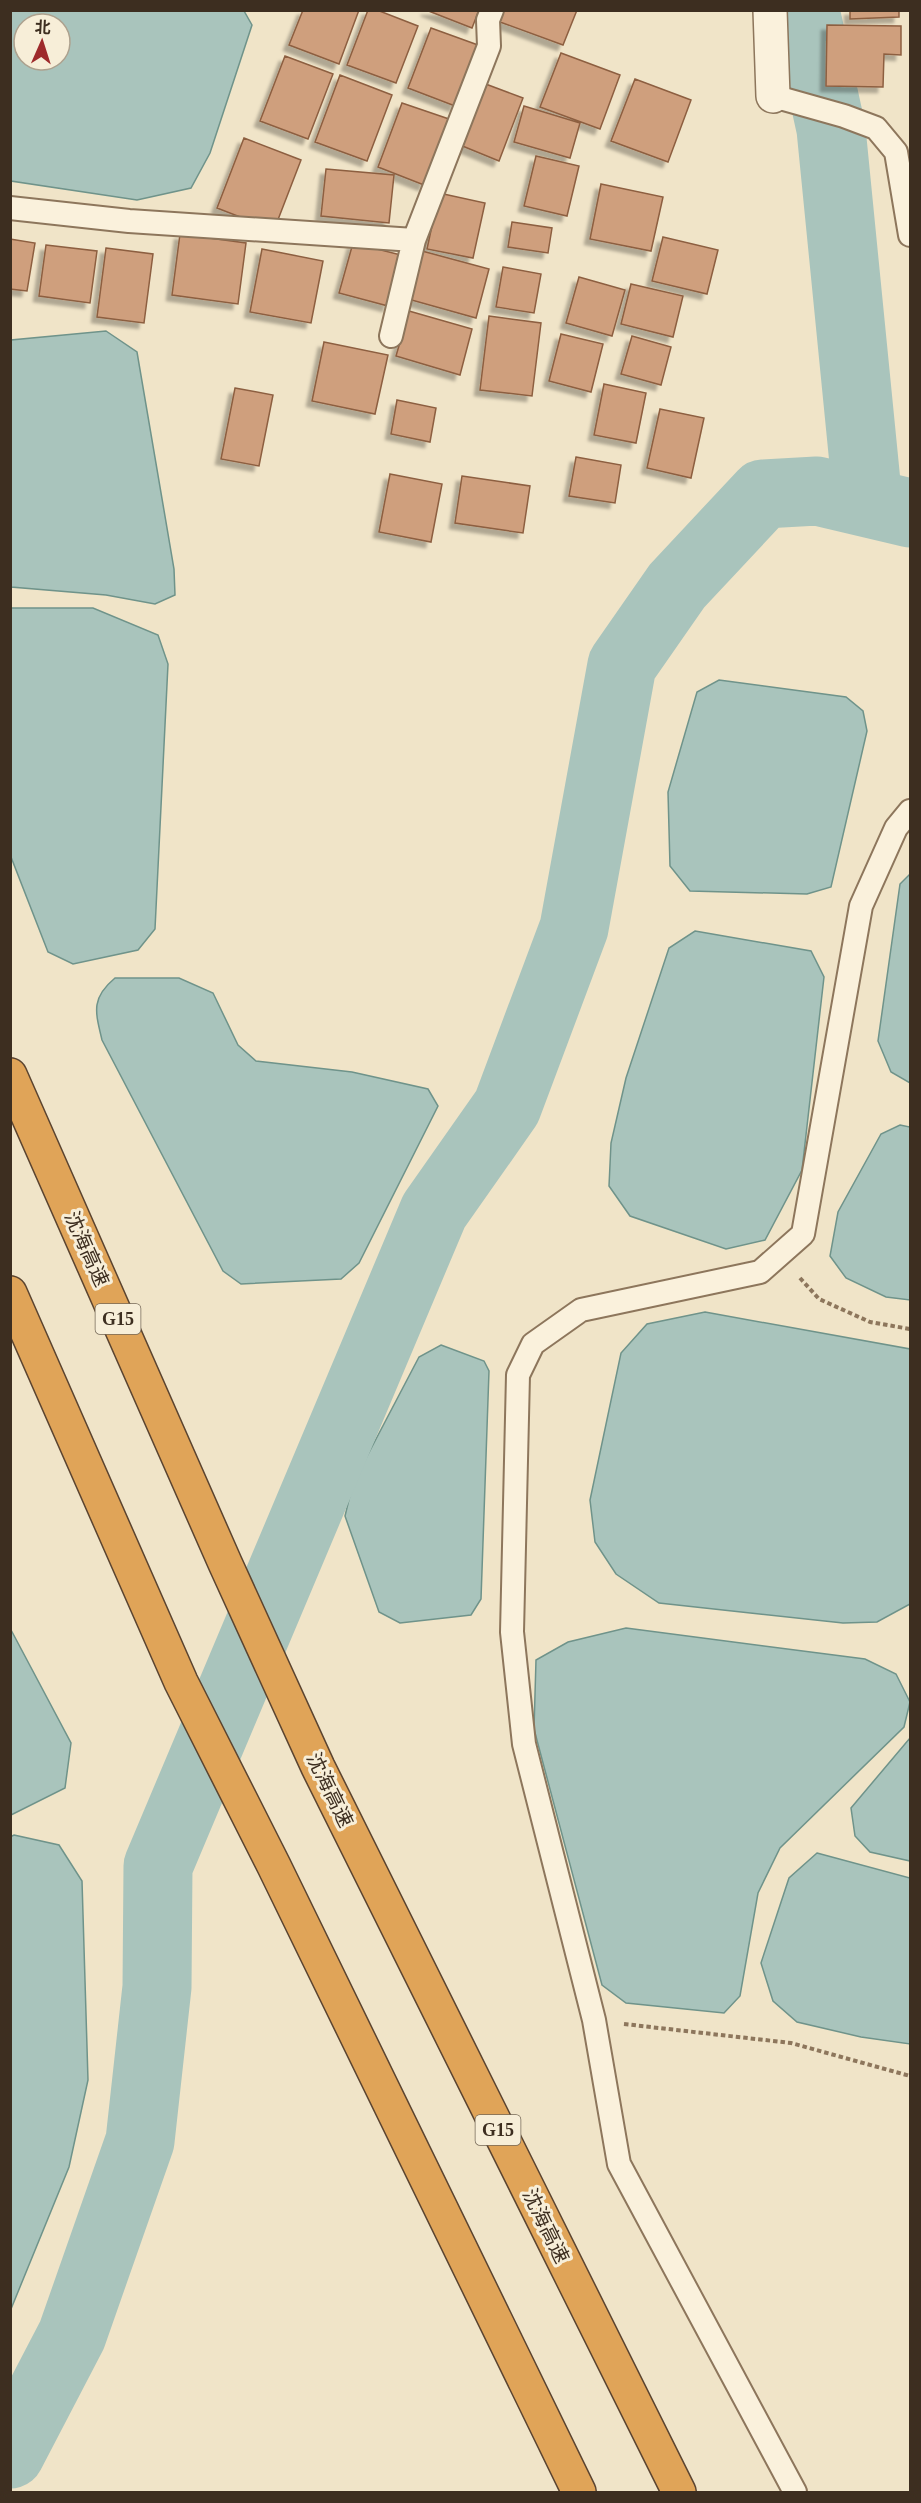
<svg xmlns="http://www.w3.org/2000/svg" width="921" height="2503" font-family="'Times New Roman','Noto Sans SC',serif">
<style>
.water{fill:#a9c4bc;stroke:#6f938a;stroke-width:1.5;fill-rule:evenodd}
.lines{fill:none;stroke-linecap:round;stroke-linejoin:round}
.river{stroke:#a9c4bc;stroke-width:69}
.building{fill:#cf9f7d;stroke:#8d5f41;stroke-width:1.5;filter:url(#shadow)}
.lane-casing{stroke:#8d765c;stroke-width:26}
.street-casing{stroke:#8d765c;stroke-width:36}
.highway-casing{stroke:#5b4430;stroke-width:36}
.path{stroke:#8d765c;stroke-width:4;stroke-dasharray:4.5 3;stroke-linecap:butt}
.lane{stroke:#faf1dc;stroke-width:22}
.street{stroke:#faf1dc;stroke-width:33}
.highway{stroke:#e0a458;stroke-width:33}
.labels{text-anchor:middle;stroke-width:6;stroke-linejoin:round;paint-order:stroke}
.shield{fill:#f7eed8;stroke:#756857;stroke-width:1.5}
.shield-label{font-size:18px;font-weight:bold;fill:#3d2e20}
.street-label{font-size:20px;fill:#3d2e20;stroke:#f7eed8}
</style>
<defs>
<filter id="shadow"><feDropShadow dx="-5.5" dy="5.5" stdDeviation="1.5" flood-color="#0004"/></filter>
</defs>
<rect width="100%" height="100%" fill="#f0e4c8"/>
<path class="water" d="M 10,11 L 244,11 L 252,25 L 210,153 L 191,188 L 137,200 L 11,181 ZM 24,24 L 60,24 L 60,60 L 24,60 Z
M 106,331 L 137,352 L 174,569 L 175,595 L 155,604 L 106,595 L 11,587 L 11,340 Z
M 11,608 L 93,608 L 158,635 L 168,664 L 155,929 L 138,950 L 73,964 L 48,952 L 11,857 Z
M 719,680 L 846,697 L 863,711 L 867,731 L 831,887 L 807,894 L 690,891 L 670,866 L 668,792 L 697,692 Z
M 910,874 L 910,1083 L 891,1072 L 878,1041 L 900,884 Z
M 695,931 L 811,951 L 824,977 L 802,1170 L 765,1240 L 726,1249 L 630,1216 L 609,1186 L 611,1143 L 626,1078 L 669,948 Z
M 115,978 L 179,978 L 213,993 L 238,1045 L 256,1061 L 352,1072 L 428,1089 L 438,1106 L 359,1263 L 341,1279 L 241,1284 L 223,1271 L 102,1040 C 95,1011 91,998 115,978 Z
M 900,1125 L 910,1127 L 910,1300 L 886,1297 L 846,1278 L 830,1256 L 838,1212 L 881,1134 Z
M 705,1312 L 910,1349 L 910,1604 L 877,1622 L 843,1623 L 659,1603 L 616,1574 L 595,1542 L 590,1500 L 621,1353 L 647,1324 Z
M 441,1345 L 484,1361 L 489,1371 L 481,1599 L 471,1615 L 400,1623 L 379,1612 L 345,1516 L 353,1483 L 419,1357 Z
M 10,1628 L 71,1743 L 65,1788 L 11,1815 Z
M 626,1628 L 865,1659 L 896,1674 L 910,1702 L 904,1727 L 780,1848 L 758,1893 L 740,1996 L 724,2013 L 626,2003 L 602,1985 L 534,1729 L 536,1660 L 568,1642 Z
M 910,1738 L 910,1861 L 870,1852 L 855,1836 L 851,1808 Z
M 14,1835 L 59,1845 L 82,1881 L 88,2080 L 69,2167 L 11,2309 L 10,1837 Z
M 817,1853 L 910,1878 L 910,2044 L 861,2037 L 797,2022 L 773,2001 L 761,1963 L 789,1878 Z"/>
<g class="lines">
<path class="river" d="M 805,10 L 831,129 L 868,503
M 10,2454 L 72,2335 L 140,2141 L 157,1987 L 158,1866 L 434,1211 L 507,1107 L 574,928 L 622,665 L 677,586 L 763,494 L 817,491 L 910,513"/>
</g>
<path class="building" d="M 303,10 L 359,10 L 339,64 L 289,45 Z
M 368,10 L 377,10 L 418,26 L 396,83 L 347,65 Z
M 426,10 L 479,10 L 472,28 Z
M 504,10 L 577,10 L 563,45 L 500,22 Z
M 850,10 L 899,10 L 899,17 L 850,19 Z
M 827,25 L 901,26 L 901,55 L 884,54 L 883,87 L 826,86 Z
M 431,28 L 478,45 L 455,106 L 408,88 Z
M 561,53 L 620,75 L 600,129 L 540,107 Z
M 285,56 L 333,74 L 308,139 L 260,121 Z
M 340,75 L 392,95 L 367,161 L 315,142 Z
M 635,79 L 691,100 L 668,162 L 611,141 Z
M 483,83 L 523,98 L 499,161 L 460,145 Z
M 402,103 L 449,119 L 424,185 L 378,167 Z
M 524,106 L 580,123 L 570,158 L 514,142 Z
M 244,138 L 301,160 L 274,230 L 217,208 Z
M 536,156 L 579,166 L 567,216 L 524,206 Z
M 326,169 L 394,175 L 389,223 L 321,216 Z
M 601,184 L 663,197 L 651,251 L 590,239 Z
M 439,193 L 485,203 L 473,258 L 427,249 Z
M 512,222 L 552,228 L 548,253 L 508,247 Z
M 180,234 L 246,243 L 238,304 L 172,295 Z
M 663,237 L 718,250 L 707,294 L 652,281 Z
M 10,239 L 35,243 L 27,291 L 10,289 Z
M 353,243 L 401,255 L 388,306 L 339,293 Z
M 46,245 L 97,251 L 90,303 L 39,296 Z
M 106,248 L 153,254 L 144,323 L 97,317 Z
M 262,249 L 323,261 L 311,323 L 250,312 Z
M 422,251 L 489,269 L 476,318 L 408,299 Z
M 503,267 L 541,274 L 534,313 L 496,307 Z
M 579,277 L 625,290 L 612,336 L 566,323 Z
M 631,284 L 683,296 L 673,337 L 621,324 Z
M 409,311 L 472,329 L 460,375 L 396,356 Z
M 489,316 L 541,323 L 532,396 L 480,390 Z
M 561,334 L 603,344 L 591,392 L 549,381 Z
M 632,336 L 671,347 L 661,385 L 621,374 Z
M 324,342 L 388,355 L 375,414 L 312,401 Z
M 604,384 L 646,393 L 636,443 L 594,435 Z
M 235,388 L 273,395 L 259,466 L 221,459 Z
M 397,400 L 436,408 L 430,442 L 391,434 Z
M 660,409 L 704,418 L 691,478 L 647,468 Z
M 576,457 L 621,465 L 615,503 L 569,496 Z
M 390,474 L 442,484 L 431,542 L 379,532 Z
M 462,476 L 530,486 L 523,533 L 455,523 Z"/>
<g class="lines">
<g class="lane-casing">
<path id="lane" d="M 773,96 L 844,116 L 876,128 L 896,152 L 910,235
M 10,208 L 129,221 L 414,240
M 391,336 L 414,240 L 489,46 L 488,20 L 492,10
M 795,2492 L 619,2164 L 594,2020 L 524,1744 L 512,1632 L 518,1375 L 533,1344 L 581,1310 L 760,1272 L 803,1234 L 861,906 L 896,828 L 910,811"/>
</g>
<g class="street-casing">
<path id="street" d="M 770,10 L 773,96"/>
</g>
<g class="highway-casing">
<path id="highway" d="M 10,1075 L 225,1563 L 318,1767 L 679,2492
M 10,1293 L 181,1682 L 274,1866 L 579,2492"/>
</g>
<path class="path" d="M 800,1278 L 819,1299 L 870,1322 L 910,1329
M 624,2024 L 791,2043 L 910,2076"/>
<use href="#lane" class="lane"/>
<use href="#street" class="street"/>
<use href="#highway" class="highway"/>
</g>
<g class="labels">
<g class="shield">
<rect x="95.5" y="1304" width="45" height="30" rx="4.5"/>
<rect x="475.5" y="2115" width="45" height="30" rx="4.5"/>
</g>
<g class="shield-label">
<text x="118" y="1325">G15</text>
<text x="498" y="2136">G15</text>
</g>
<g class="street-label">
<text transform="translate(87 1249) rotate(66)" y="7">沈海高速</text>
<text transform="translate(330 1790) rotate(64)" y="7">沈海高速</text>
<text transform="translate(546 2226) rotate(64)" y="7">沈海高速</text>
</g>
</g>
<rect width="921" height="2503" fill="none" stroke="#3d2e20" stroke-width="24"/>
<g transform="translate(42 42) rotate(3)"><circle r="28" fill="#f7eed8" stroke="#ada18e" stroke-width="1.5"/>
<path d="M0-4.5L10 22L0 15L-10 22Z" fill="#9e2a2b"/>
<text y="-9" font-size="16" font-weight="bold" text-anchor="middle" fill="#3d2e20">北</text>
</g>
</svg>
